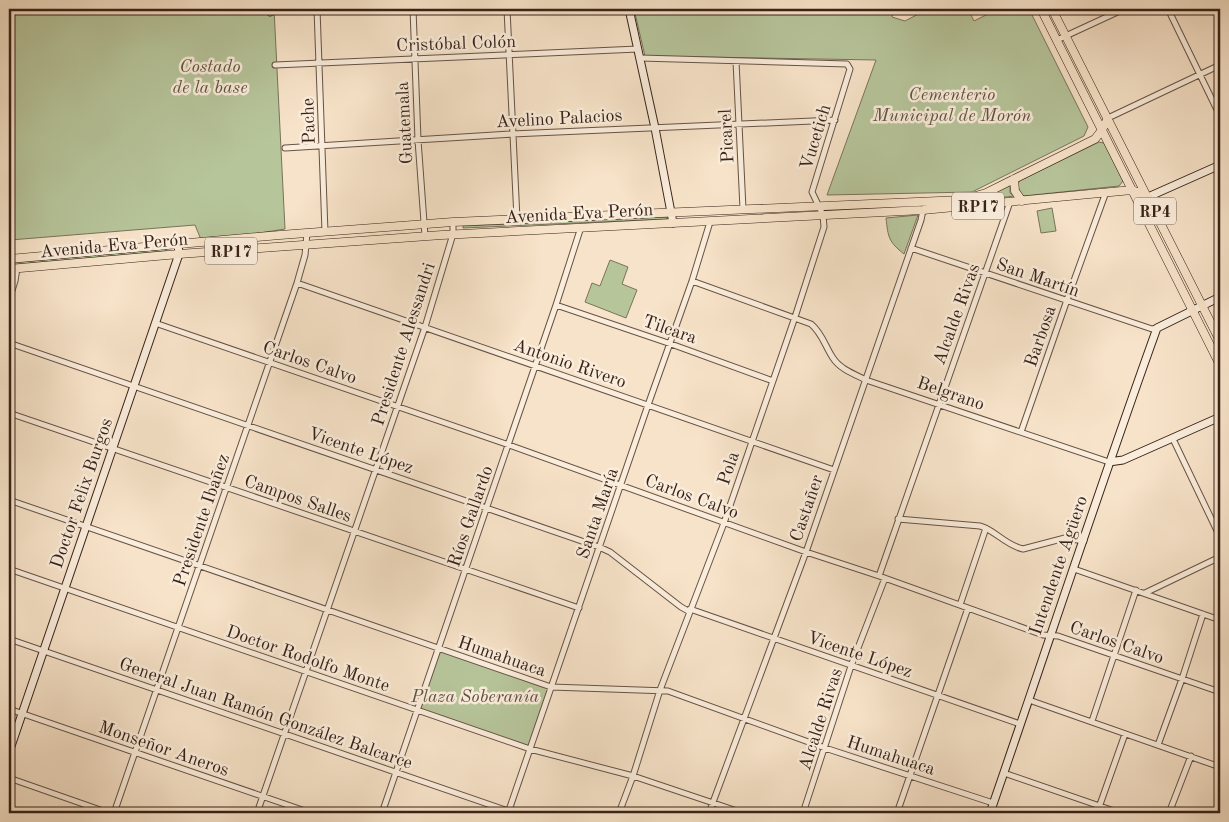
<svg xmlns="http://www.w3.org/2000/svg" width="1229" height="822" font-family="'Old Standard TT',serif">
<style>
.green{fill:#b7c59b;stroke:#78745a}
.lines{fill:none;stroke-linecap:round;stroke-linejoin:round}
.street-casing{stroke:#685244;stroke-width:7}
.secondary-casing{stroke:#382218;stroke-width:9}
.primary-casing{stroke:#382218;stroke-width:9}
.street{stroke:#faeddc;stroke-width:5}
.secondary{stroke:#faeddc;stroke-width:7}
.primary{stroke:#f7e3c9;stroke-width:8}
.labels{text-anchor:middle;stroke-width:5;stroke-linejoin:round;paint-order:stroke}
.shield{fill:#faeddc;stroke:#725f53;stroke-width:1}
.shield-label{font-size:16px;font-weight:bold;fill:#382218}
.street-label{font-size:18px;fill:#382218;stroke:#faeddc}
.park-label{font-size:18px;font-style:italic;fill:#5e533f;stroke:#faeddc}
</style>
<rect width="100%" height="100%" fill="#f7e3c9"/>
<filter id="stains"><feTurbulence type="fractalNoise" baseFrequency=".004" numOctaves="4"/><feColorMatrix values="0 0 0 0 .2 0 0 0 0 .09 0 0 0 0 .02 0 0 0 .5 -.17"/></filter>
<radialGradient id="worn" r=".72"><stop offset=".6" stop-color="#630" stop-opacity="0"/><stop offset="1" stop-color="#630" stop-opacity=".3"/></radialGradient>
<path class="green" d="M 9,9 L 274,9 L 285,229 L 202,242 L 195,225 L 10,240 L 9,233 Z
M 634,9 L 895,9 L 892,17 L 905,21 L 928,9 L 968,9 L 974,21 L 998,9 L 1029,9 L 1088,127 L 1084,136 L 972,192 L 827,195 L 876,60 L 645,56 Z
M 1099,142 L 1104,143 L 1123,181 L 1119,186 L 1023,196 C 1019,191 1017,187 1019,181 Z
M 1010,185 L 1010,193 L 1014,196 L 923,207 L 831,210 L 832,209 L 954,202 L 983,198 Z
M 1052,208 L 1056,231 L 1041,233 L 1037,211 Z
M 918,215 L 904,254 C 889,242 888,238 886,218 Z
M 667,217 L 667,219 L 463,228 L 463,226 Z
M 166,249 L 167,251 L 9,265 L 9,263 Z
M 610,260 L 628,267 L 622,284 L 637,290 L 626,318 L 585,302 L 592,283 L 600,286 Z
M 439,648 L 551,687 L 530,749 L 418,710 Z"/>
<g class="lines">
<g class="street-casing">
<path id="street" d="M 317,9 L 325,232
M 413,9 L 418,140 L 425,236
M 507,9 L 517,219
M 1168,9 L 1220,116
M 270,13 L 278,9
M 1057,40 L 1124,9
M 736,61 L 743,209
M 275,65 L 638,49
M 1108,118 L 1220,65
M 285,148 L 512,134 L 835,120
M 911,248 L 1152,329 L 1157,328
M 692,281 L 811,324 C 822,333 825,346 833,358 C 840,369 854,374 866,380 L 1109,462
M 297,283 L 834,470
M 9,300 L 15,281 L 17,268
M 556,305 L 671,344 L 773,381
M 155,323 L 509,445 L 806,552 L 879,576 L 1043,635 L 1058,636 L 1220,692
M 9,343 L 599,547 L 610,552 L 681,607 L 690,612
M 9,413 L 579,608
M 1021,432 L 1067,300 L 1106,192
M 1173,439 L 1220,537
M 9,500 L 551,687 L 668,691 L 825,748 L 993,803
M 898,519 L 980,526 C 995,530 1005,545 1023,549 L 1065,538 L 1084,541
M 9,569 L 530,749 L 633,776 L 743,813
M 1074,569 L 1220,620
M 879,576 L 1010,202
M 1145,593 L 1220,557
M 960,605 L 986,528
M 690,609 L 1020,724
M 9,639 L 514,813
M 1029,700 L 1220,767
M 9,709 L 311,813
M 1092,721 L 1136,590
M 1158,745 L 1182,679 L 1203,614
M 1004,773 L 1120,813
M 9,778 L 109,813
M 114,813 L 297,283 L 305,255 L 307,233
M 257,813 L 425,327 L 453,234 L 453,222
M 382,813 L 556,305 L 581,227
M 508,813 L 648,405 L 692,281 L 710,222
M 619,813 L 633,776 L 660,690 L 724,523 L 795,317 L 824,227 L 823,215 L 812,192 L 850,69 L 847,64 L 640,58
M 709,813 L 806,552 L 921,220 L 923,210
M 803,813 L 851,666 L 885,578
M 897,813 L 968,608
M 1097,813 L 1125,734
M 1169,813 L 1191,756"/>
</g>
<g class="secondary-casing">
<path id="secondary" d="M 629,9 L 655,128 L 673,223
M 1148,197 L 1220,165
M 1109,462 L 1123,460 L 1220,417
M 9,752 L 179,254 L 178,244
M 990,813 C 1046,651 1099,489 1157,328 L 1220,297"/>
</g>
<g class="primary-casing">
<path id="primary" d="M 1041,9 L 1220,365
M 1052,9 L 1220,341
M 1014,179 L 1015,191 L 1022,201
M 9,259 L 280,235 L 453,222 L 962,200 L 986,193 L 1095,139 L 1102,130 L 1108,118
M 9,269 L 179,254 L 442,235 L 923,210 L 1132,190 L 1148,197"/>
</g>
<use href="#street" class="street"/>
<use href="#secondary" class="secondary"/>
<use href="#primary" class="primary"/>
</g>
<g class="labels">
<g class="shield">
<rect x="952" y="192.5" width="52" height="27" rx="4"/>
<rect x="1134" y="197.5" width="42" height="27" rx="4"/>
<rect x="205" y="237.5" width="52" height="27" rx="4"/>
</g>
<g class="shield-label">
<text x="978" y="212">RP17</text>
<text x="1155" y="217">RP4</text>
<text x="231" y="257">RP17</text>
</g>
<g class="street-label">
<text transform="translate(456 43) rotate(-2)" y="6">Cristóbal Colón</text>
<text transform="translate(559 118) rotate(-3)" y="6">Avelino Palacios</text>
<text transform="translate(308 121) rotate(-92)" y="6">Pache</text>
<text transform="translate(404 123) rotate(-93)" y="6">Guatemala</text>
<text transform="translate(726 136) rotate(-93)" y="6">Picarel</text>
<text transform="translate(815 137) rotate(-73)" y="6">Vucetich</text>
<text transform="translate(579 213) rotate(-3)" y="6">Avenida Eva Perón</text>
<text transform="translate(114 245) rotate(-5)" y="6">Avenida Eva Perón</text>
<text transform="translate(1038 277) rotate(19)" y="6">San Martín</text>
<text transform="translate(956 314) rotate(-70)" y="6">Alcalde Rivas</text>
<text transform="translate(670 329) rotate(19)" y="6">Tilcara</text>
<text transform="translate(1040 336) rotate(-71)" y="6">Barbosa</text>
<text transform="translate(403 344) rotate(-72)" y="6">Presidente Alessandri</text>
<text transform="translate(310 362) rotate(19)" y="6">Carlos Calvo</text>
<text transform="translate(570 363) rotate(19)" y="6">Antonio Rivero</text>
<text transform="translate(951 393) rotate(19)" y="6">Belgrano</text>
<text transform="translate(361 450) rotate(19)" y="6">Vicente López</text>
<text transform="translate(728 468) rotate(-71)" y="6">Pola</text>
<text transform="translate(81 493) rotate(-71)" y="6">Doctor Felix Burgos</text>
<text transform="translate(692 496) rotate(20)" y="6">Carlos Calvo</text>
<text transform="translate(298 498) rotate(19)" y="6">Campos Salles</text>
<text transform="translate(806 508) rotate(-71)" y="6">Castañer</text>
<text transform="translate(597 513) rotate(-71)" y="6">Santa María</text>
<text transform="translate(470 516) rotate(-71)" y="6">Ríos Gallardo</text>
<text transform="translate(201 520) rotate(-71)" y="6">Presidente Ibañez</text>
<text transform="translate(1058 565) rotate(-71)" y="6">Intendente Agüero</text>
<text transform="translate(1117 642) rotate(19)" y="6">Carlos Calvo</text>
<text transform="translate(860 654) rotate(19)" y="6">Vicente López</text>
<text transform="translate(502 656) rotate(19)" y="6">Humahuaca</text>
<text transform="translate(308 658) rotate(19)" y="6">Doctor Rodolfo Monte</text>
<text transform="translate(266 713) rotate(19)" y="6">General Juan Ramón González Balcarce</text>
<text transform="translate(820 719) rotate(-72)" y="6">Alcalde Rivas</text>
<text transform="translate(164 748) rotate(19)" y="6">Monseñor Aneros</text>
<text transform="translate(891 755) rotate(18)" y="6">Humahuaca</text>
</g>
<g class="park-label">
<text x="210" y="72">Costado<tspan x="210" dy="21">de la base</tspan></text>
<text x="952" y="100">Cementerio<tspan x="952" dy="21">Municipal de Morón</tspan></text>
<text x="475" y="702">Plaza Soberanía</text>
</g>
</g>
<rect width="1229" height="822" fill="none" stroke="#f7e3c9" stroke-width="30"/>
<rect x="10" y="10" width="1209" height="802" fill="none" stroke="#382218" stroke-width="2.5"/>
<rect x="15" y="15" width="1199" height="792" fill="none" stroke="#382218"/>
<rect width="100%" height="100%" filter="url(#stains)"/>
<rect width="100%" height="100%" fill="url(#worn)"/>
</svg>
